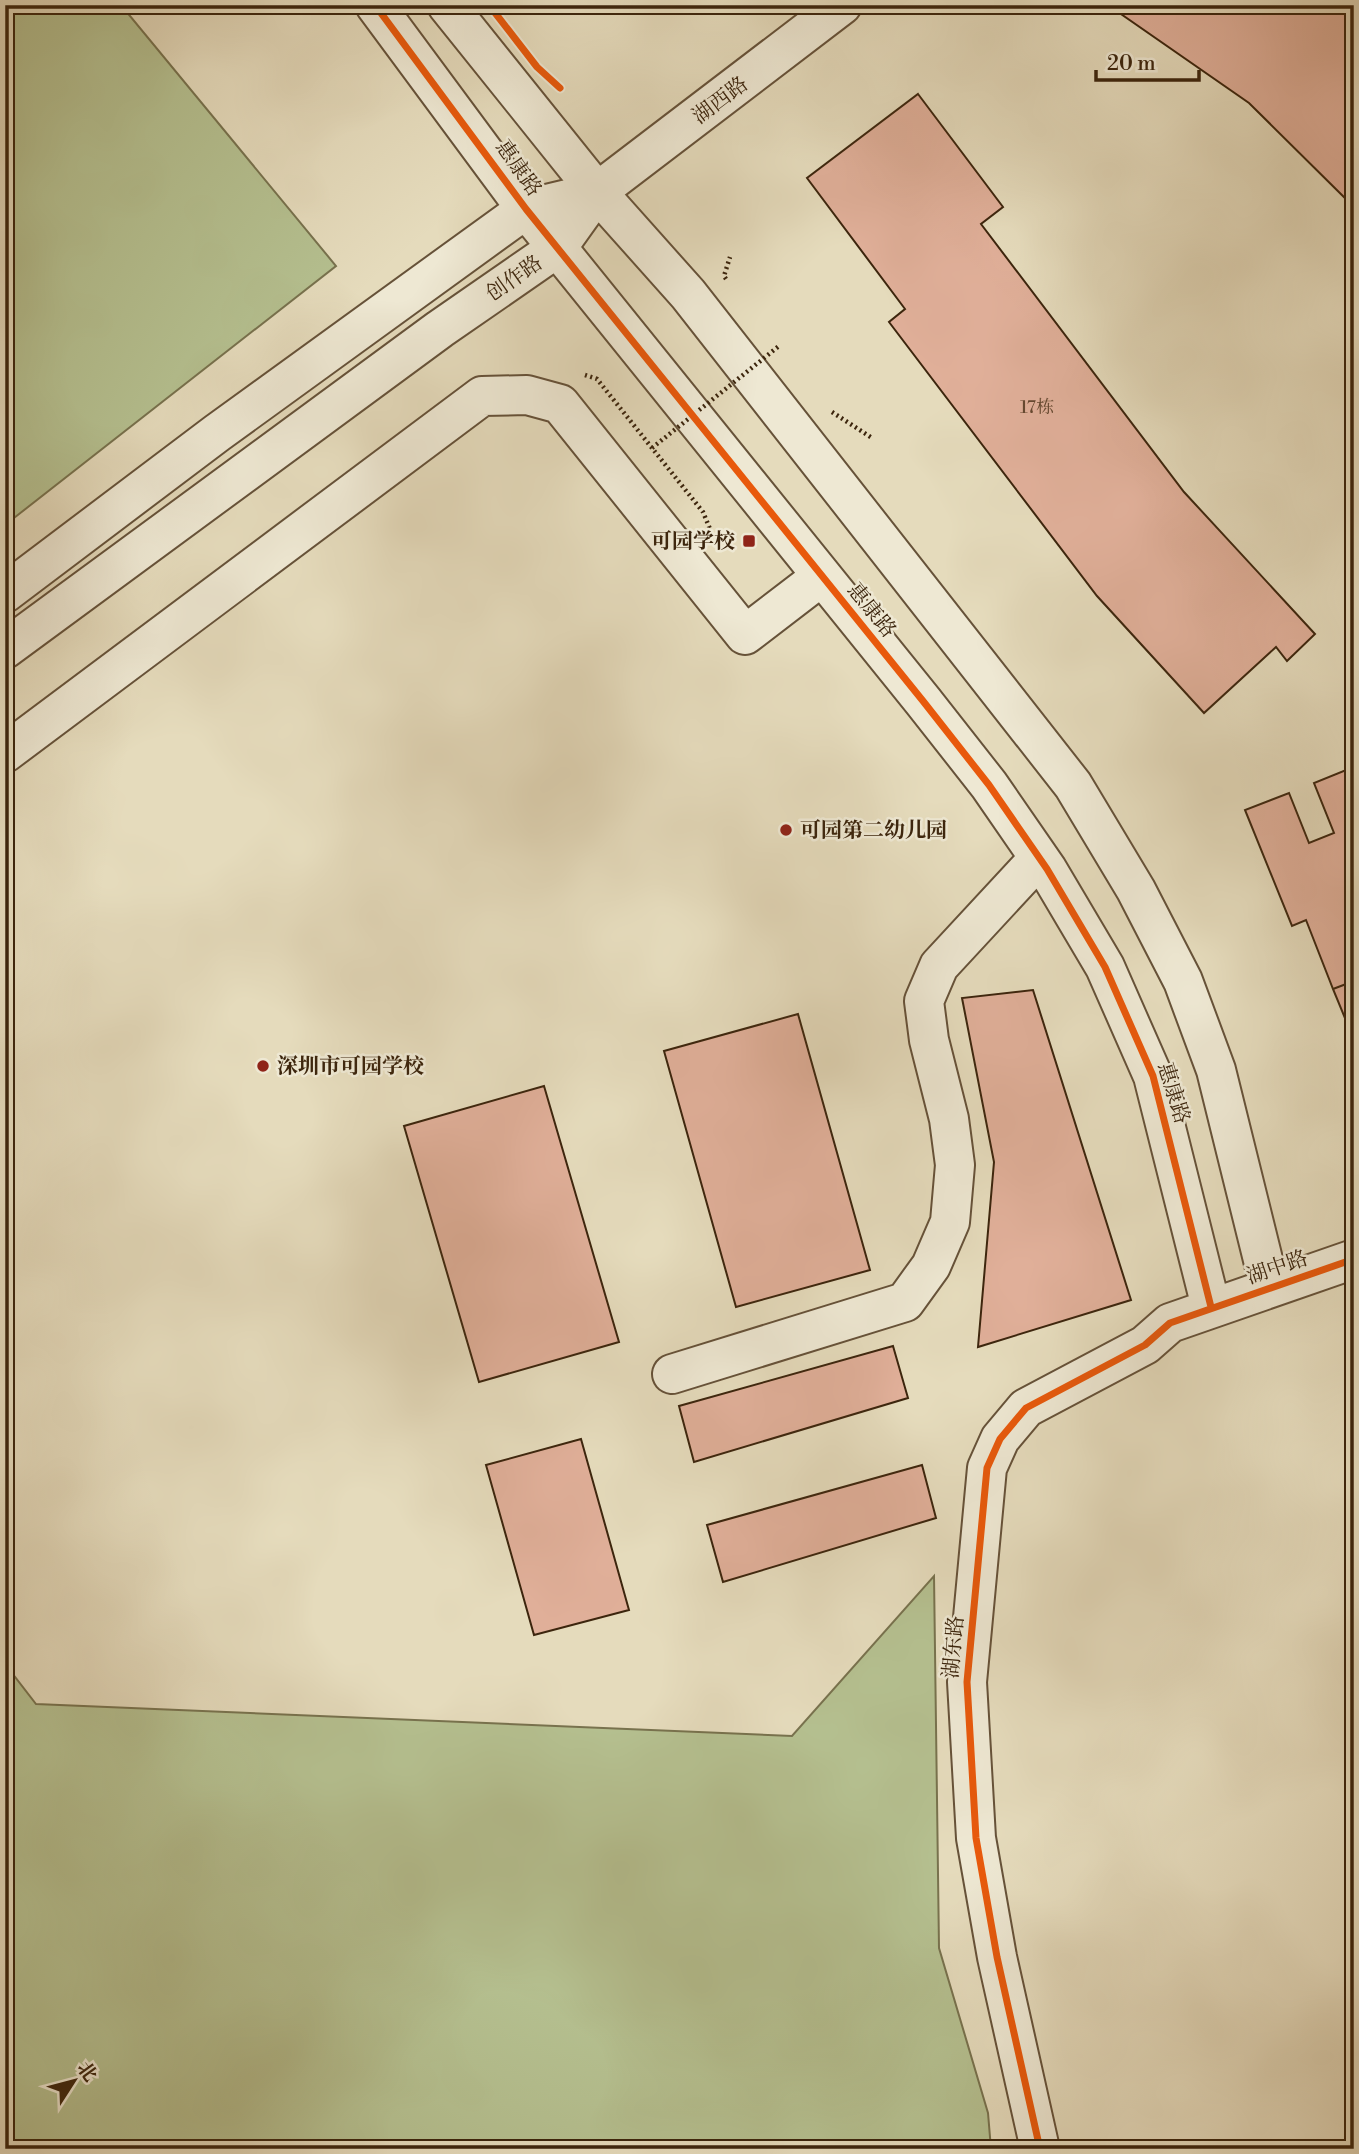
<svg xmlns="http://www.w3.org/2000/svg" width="1359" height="2154" font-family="'Libre Bodoni','Noto Serif SC',serif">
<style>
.green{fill:#b5c090;stroke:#78724e;stroke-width:2}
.building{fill:#e0af99;stroke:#3c250d;stroke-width:2}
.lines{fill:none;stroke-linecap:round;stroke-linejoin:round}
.minor-casing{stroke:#665239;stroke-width:42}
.path{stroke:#3c250d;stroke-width:4.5;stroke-dasharray:2 3.5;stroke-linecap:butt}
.minor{stroke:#eee8d3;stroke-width:38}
.path-bridge{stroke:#3c250d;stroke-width:4.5;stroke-dasharray:2 3.5;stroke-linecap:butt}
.cycleway-casing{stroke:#eee8d3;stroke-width:11}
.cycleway{stroke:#e8590c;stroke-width:7}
.poi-dot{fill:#8f2418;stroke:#eee8d3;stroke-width:2.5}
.labels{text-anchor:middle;stroke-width:5;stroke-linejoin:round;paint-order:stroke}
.number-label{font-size:18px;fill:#654830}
.street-label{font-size:21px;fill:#3c250d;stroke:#eee8d3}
.poi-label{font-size:21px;font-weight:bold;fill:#3c250d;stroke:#eee8d3;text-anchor:start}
</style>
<rect width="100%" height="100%" fill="#e5dbbc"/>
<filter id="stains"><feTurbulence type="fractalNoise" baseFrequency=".00286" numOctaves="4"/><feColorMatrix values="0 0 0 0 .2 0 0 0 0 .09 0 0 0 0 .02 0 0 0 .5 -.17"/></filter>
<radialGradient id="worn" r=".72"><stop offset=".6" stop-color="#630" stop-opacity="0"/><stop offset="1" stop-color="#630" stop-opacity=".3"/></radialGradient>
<path class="green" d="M 5,5 L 121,5 L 336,266 L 5,525 Z
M 934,1576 L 939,1948 L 988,2113 L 991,2149 L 5,2149 L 5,1664 L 36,1704 L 792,1736 Z"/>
<path class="building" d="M 1108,5 L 1349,5 L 1354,10 L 1354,207 L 1249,103 Z
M 918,94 L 1003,207 L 981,224 L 1184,492 L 1315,634 L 1287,661 L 1276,647 L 1204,713 L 1097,596 L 889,322 L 905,309 L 807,178 Z
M 1351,768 L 1354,775 L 1354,918 L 1350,920 L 1354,928 L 1354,981 L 1333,989 L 1306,920 L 1292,926 L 1245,810 L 1289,793 L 1309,843 L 1334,833 L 1314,783 Z
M 1354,981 L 1354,1040 L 1333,989 Z
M 1033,990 L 1131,1300 L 978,1347 L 994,1162 L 962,998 Z
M 798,1014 L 870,1270 L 736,1307 L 664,1051 Z
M 544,1086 L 619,1342 L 479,1382 L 404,1126 Z
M 893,1346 L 908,1398 L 694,1462 L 679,1406 Z
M 581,1439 L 629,1610 L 534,1635 L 486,1465 Z
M 922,1465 L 936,1518 L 723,1582 L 707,1525 Z"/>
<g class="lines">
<g class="minor-casing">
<path id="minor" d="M 375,5 L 526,209 L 923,701 L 989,785 L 1047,869 L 1105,967 L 1153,1076 L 1211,1307
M 447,5 L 597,192 L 688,294 L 1073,785 L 1136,890 L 1183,981 L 1216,1070 L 1270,1288
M 5,593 L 217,433 L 526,209 L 597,192
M 5,649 L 440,329 L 557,248 L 597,192 L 842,5
M 5,753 L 482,396 L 527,395 L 560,404 L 745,635 L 822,576
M 672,1374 L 905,1302 L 931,1266 L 950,1222 L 955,1165 L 949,1119 L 929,1040 L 924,1001 L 939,966 L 1039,858
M 1040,2149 L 997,1957 L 976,1838 L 967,1682 L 987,1468 L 1000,1439 L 1026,1408 L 1145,1345 L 1170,1323 L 1354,1259"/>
</g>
<path class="path" d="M 726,279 L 724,276 L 730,257
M 585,375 L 597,379 L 703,512 L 710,529
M 832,412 L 872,438"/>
<use href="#minor" class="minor"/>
<path class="path-bridge" d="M 652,448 L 779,346"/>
<g class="cycleway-casing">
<path id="cycleway" d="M 375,5 L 526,209 L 923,701 L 989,785 L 1047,869 L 1105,967 L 1153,1076 L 1211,1307
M 489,5 L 537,67 L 560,88
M 1040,2149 L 997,1957 L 976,1838 L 967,1682 L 987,1468 L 1000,1439 L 1026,1408 L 1145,1345 L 1170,1323 L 1354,1259"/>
</g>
<use href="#cycleway" class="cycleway"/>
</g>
<g class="poi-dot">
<rect x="742" y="534" width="14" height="14" rx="3.5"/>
<circle cx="786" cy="830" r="7"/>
<circle cx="263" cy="1066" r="7"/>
</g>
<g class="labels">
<g class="number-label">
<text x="1037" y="413">17栋</text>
</g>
<g class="street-label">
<text transform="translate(720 100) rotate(-37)" y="7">湖西路</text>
<text transform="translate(519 168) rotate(55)" y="7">惠康路</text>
<text transform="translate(514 278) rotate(-35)" y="7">创作路</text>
<text transform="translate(872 610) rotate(51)" y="7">惠康路</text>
<text transform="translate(1174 1093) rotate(73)" y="7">惠康路</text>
<text transform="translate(1277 1267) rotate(-19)" y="7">湖中路</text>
<text transform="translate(953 1647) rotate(-85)" y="7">湖东路</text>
</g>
<g class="poi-label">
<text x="735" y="548" text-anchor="end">可园学校</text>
<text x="800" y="837">可园第二幼儿园</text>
<text x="277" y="1073">深圳市可园学校</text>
</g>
</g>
<rect width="1359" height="2154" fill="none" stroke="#e5dbbc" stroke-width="28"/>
<rect x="7" y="7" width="1345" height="2140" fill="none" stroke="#3c250d" stroke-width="3.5"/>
<rect x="14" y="14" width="1331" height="2126" fill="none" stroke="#3c250d" stroke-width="2"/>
<g transform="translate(74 2081) rotate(54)" stroke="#eee8d3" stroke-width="5" paint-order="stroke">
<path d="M0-5L12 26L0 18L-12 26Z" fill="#3c250d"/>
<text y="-10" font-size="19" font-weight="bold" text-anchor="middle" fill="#3c250d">北</text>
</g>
<path d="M1096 70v10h103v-10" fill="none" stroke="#3c250d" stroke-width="3.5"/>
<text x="1107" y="70" font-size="21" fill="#3c250d" stroke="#eee8d3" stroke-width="5" paint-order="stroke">20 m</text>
<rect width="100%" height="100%" filter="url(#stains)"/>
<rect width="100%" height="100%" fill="url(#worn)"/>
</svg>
